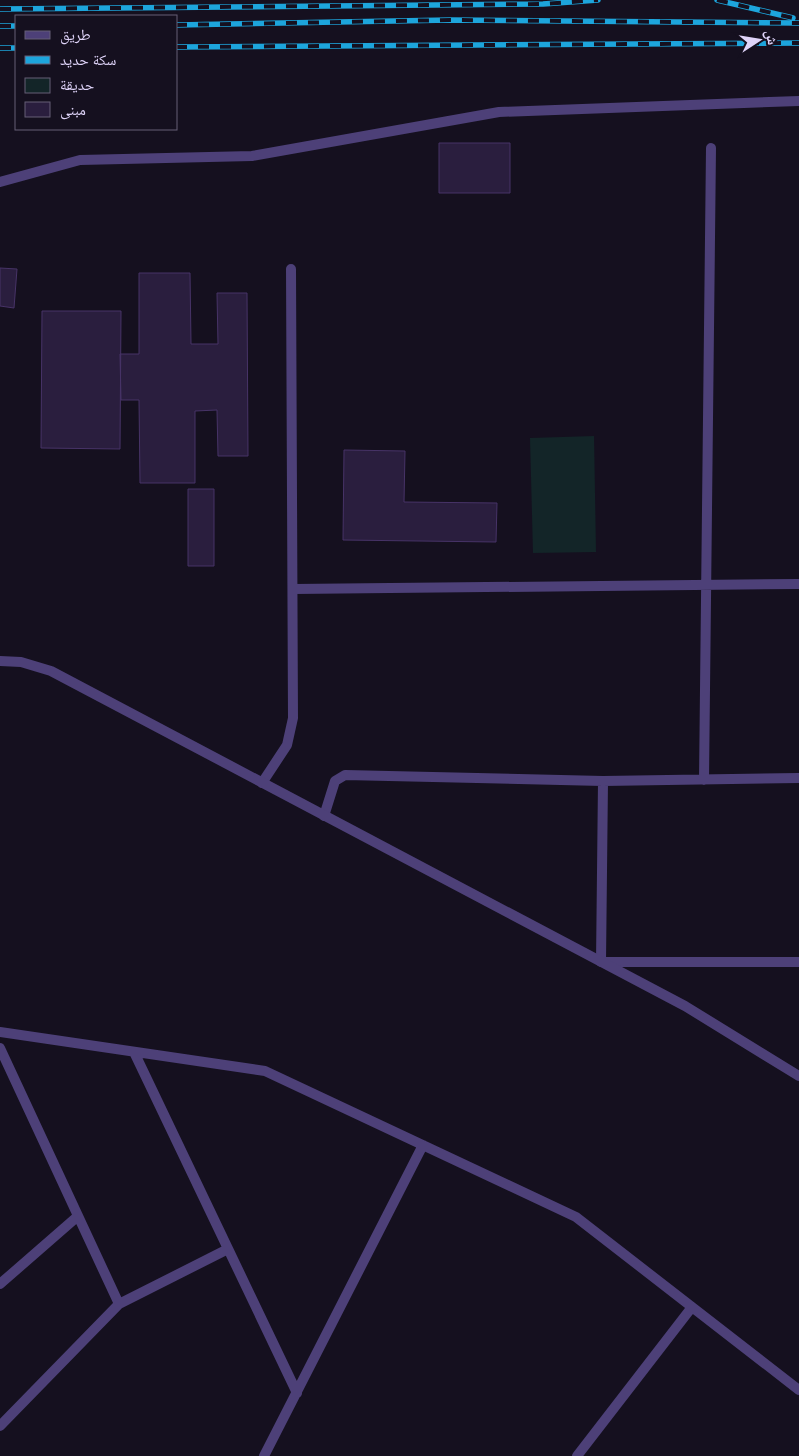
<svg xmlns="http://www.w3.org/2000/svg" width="799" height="1456" font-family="'Space Grotesk','Noto Naskh Arabic',sans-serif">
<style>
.green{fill:#132528}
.building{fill:#2a1e3e;stroke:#473367}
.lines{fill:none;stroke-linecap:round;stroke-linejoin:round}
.service{stroke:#4d4078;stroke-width:10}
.minor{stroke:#4d4078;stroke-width:10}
.tertiary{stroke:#4d4078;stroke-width:10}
.rail-casing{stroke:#1da5dc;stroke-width:5.5}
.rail{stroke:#15101f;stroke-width:4;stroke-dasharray:11;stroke-linecap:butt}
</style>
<rect width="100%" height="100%" fill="#15101f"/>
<path class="green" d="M 594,436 L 596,552 L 533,553 L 530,438 Z"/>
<path class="building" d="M 439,143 L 510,143 L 510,193 L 439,193 Z
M 0,268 L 17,269 L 14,308 L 0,306 Z
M 139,273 L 190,273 L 191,344 L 218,344 L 217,293 L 247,293 L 248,456 L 218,456 L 217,410 L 195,411 L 195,483 L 140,483 L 139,400 L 121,400 L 120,354 L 139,354 Z
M 42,311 L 121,311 L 120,449 L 41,448 Z
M 344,450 L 405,451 L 404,502 L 497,503 L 496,542 L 343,540 Z
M 188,489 L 214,489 L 214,566 L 188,566 Z"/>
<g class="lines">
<path class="service" d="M 0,182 L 80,160 L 252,156 L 499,112 L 799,101"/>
<path class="minor" d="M 294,589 L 799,584
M 704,780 L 711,148
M 603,781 L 601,962 L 799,962
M 262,783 L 287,745 L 293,718 L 291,269
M 324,816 L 335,781 L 345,775 L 603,781 L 799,778
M 0,1032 L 265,1071 L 576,1217 L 799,1390
M 0,1048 L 119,1304
M 134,1052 L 297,1393
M 0,1284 L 78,1216
M 0,1426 L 119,1304 L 228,1249
M 264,1456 L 423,1145
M 577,1456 L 692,1307"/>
<path class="tertiary" d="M 0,661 L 21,662 L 51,671 L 685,1006 L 799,1076"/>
<g class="rail-casing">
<path id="rail" d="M 717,0 L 793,18
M 0,9 L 543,4 L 598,0
M 176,25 L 450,20 L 799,23
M 0,26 L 16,26
M 176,47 L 799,43
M 0,48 L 16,48"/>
</g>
<use href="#rail" class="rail"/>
</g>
<rect x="15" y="15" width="162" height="115" fill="#15101f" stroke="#665e76"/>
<rect x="25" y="31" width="25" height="8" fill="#4d4078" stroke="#665e76"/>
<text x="60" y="40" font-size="15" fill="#dfd4f9">طريق</text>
<rect x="25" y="56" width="25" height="8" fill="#1da5dc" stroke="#665e76"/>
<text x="60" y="65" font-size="15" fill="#dfd4f9">سكة حديد</text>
<rect x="25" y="78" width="25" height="15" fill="#132528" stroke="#665e76"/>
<text x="60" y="90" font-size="15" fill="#dfd4f9">حديقة</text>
<rect x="25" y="102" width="25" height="15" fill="#2a1e3e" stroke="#665e76"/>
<text x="60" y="115" font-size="15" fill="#dfd4f9">مبنى</text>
<g transform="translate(759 40) rotate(78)" stroke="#15101f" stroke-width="4" paint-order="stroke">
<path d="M0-4L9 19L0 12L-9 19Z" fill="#dfd4f9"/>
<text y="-8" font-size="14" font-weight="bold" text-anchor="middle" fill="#dfd4f9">ش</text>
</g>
</svg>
